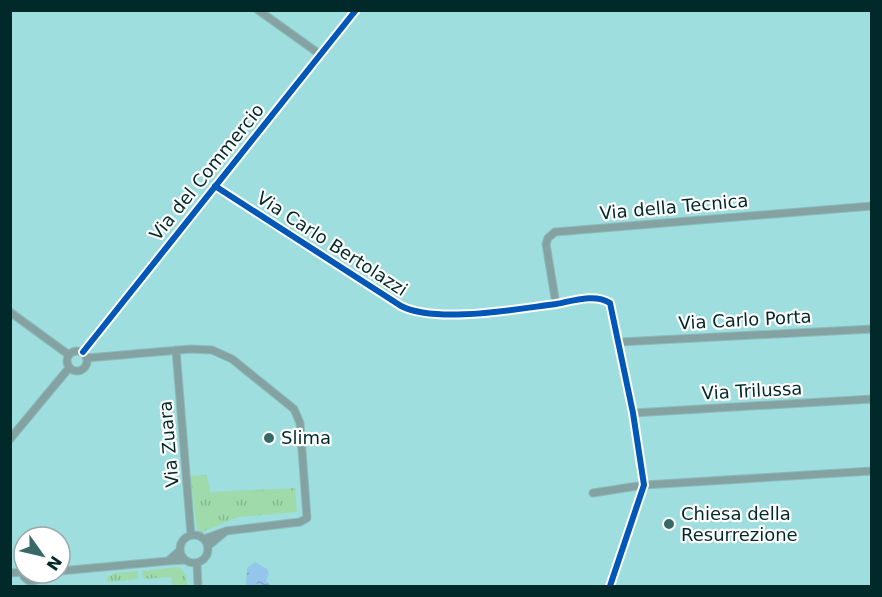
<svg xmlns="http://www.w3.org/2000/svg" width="882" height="597" font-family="'DejaVu Sans',sans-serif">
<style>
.grass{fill:url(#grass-tufts)}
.water{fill:url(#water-ripples)}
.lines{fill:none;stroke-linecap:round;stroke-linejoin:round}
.minor-casing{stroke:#8bbcbc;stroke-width:9}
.minor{stroke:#85a2a2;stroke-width:7}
.cycleway-casing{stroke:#fff;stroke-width:10}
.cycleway{stroke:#0057b8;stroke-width:6}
.poi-dot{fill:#386868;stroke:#fff;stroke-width:2}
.labels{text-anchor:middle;stroke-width:4.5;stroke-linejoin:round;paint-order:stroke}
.street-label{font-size:18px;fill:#012929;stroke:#fff}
.poi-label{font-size:18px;fill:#012929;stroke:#fff;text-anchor:start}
</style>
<defs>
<pattern id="grass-tufts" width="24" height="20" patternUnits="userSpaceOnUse" patternTransform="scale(1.5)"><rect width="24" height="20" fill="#9edaaa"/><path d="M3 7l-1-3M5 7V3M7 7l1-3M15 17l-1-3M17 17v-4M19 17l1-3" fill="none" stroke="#86bb92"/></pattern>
<pattern id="water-ripples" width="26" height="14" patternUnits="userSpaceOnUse" patternTransform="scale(1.5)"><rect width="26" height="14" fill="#94c5eb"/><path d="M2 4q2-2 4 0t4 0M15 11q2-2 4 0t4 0" fill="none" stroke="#7ea9ca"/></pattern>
</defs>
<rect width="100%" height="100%" fill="#9fdede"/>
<path class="grass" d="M 207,475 L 210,492 L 295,488 L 297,512 L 238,517 L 202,532 L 197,529 L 190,476 Z
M 179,567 L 186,575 L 187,585 L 172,586 L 171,577 L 143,579 L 142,571 Z
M 138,571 L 138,579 L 108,582 L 107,577 L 115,573 Z"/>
<path class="water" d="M 255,562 L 267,569 L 269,574 L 266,581 L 271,586 L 246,585 L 247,568 Z"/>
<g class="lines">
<g class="minor-casing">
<path id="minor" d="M 258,10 L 321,55
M 215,186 L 401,306 C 437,324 516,309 556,304 C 572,301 595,293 610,303 L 633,413 L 644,485 L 610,586
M 556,304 L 546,244 L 548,238 L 555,232 L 872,206
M 10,312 L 69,355
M 620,342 L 872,329
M 176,350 L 191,535
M67 361a10 10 0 1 1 20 0a10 10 0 1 1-20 0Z
M 83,352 L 356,10
M 87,358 L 191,349 L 212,350 L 232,359 L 294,409 L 300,423 L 307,518 L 300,522 L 226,531
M 633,413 L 872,399
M 10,439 L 69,368
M 593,493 L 644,485 L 872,471
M180 549a14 14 0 1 1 28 0a14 14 0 1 1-28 0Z
M 204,539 L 226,531 L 208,546
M 179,551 L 168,561 L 184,560
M 197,564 L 198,586
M 24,569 L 24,577 L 29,581 L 37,580 L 40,573
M 60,571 L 168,561
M 10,573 L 23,572"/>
</g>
<use href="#minor" class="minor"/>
<g class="cycleway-casing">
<path id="cycleway" d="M 215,186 L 401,306 C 437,324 516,309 556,304 C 572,301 595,293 610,303 L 633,413 L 644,485 L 610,586
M 83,352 L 356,10"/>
</g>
<use href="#cycleway" class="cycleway"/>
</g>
<g class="poi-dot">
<circle cx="269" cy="438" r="6"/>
<circle cx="669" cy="524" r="6"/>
</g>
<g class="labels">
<g class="street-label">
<text transform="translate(207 172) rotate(-51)" y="6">Via del Commercio</text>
<text transform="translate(674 207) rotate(-5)" y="6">Via della Tecnica</text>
<text transform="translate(332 244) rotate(33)" y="6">Via Carlo Bertolazzi</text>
<text transform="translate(745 320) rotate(-3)" y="6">Via Carlo Porta</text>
<text transform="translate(752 391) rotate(-3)" y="6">Via Trilussa</text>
<text transform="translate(169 444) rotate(-95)" y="6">Via Zuara</text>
</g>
<g class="poi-label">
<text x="281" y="444">Slima</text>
<text x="681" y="520">Chiesa della<tspan x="681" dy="21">Resurrezione</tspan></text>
</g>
</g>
<rect width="882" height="597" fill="none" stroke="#012929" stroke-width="24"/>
<g transform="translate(42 555) rotate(124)"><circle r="28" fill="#ffffff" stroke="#99a9a9" stroke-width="1.5"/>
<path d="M0-4.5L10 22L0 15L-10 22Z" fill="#386868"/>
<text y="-9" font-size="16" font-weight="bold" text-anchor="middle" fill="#012929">N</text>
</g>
</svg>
